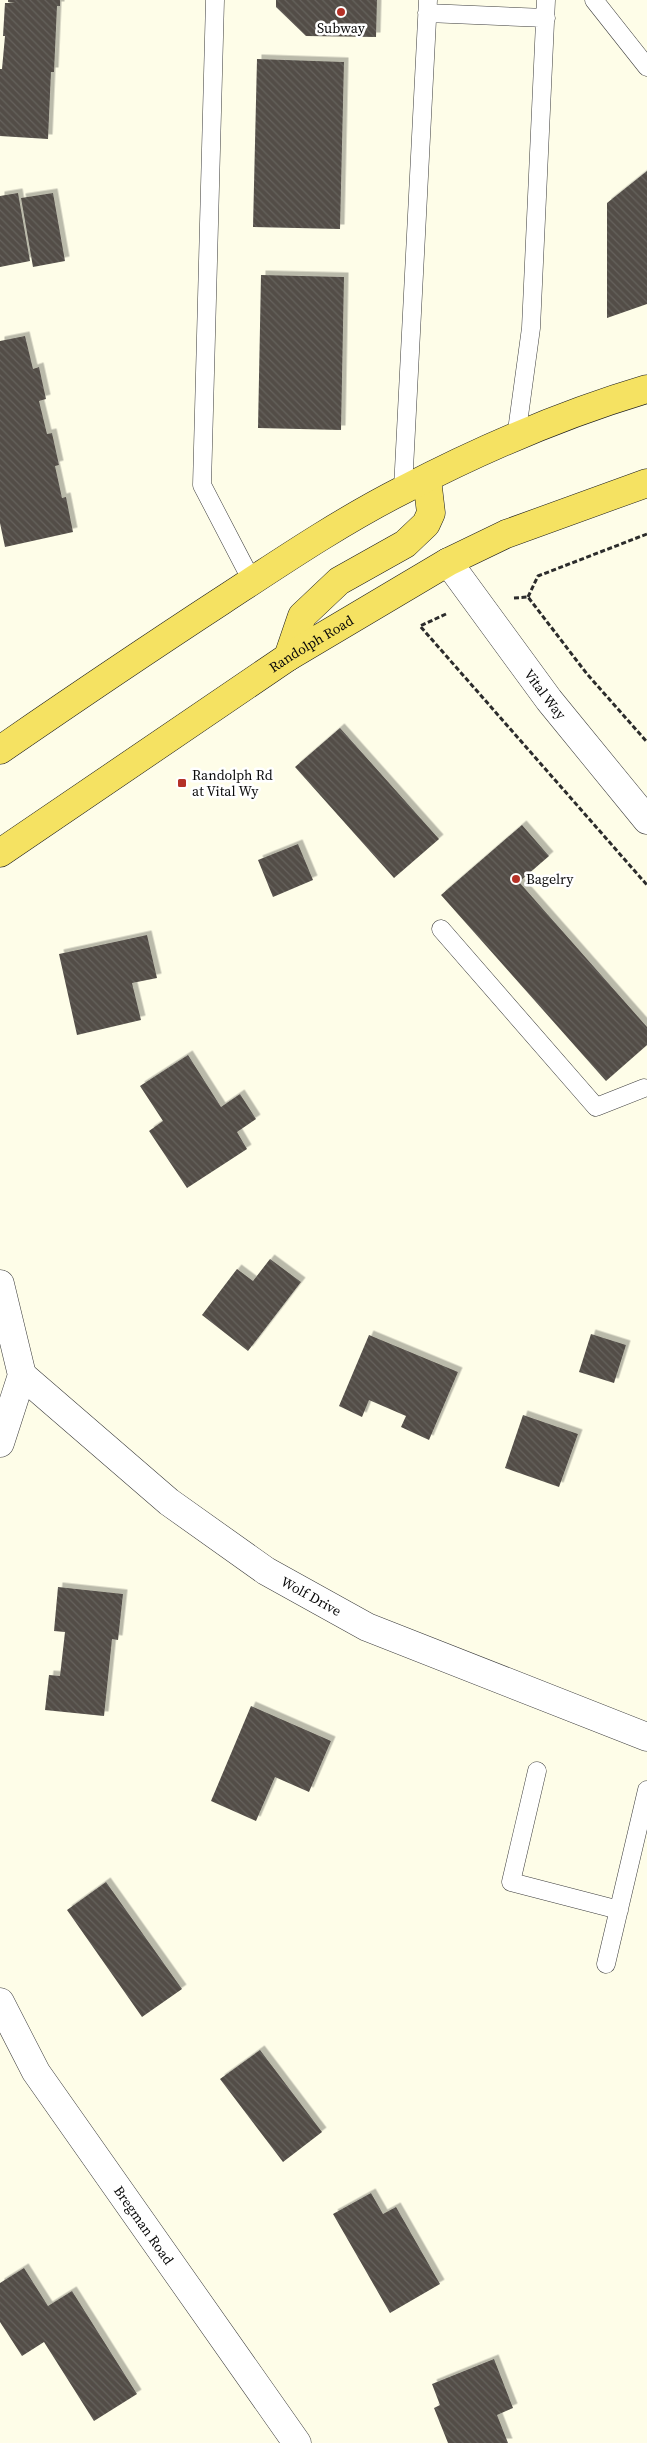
<svg xmlns="http://www.w3.org/2000/svg" width="647" height="2443" font-family="'Source Serif 4',serif">
<style>
.building{fill:url(#building-back-hatch);filter:url(#shadow)}
.lines{fill:none;stroke-linecap:round;stroke-linejoin:round}
.lane-casing{stroke:#3d3d3d;stroke-width:19}
.street-casing{stroke:#3d3d3d;stroke-width:29}
.primary-casing{stroke:#1b1b1b;stroke-width:29}
.path{stroke:#2c2c2c;stroke-width:3;stroke-dasharray:5 2.5;stroke-linecap:butt}
.lane{stroke:#fff;stroke-width:18}
.street{stroke:#fff;stroke-width:28}
.primary{stroke:#f5e262;stroke-width:28}
.poi-dot{fill:#b53127;stroke:#fff;stroke-width:2}
.labels{text-anchor:middle;stroke-width:5;stroke-linejoin:round;paint-order:stroke}
.poi-label{font-size:14px;fill:#0a0a0a;stroke:#fff;text-anchor:start}
.street-label{font-size:14px;fill:#0a0a0a;stroke:#fff}
</style>
<defs>
<pattern id="building-back-hatch" width="6" height="6" patternUnits="userSpaceOnUse" patternTransform="scale(1.25)"><rect width="6" height="6" fill="#524d47"/><path d="M-1 5l2 2M0 0l6 6M5-1l2 2" fill="none" stroke="#66625d"/></pattern>
<filter id="shadow"><feDropShadow dx="4.5" dy="-4.5" stdDeviation="0" flood-color="#0004"/></filter>
</defs>
<rect width="100%" height="100%" fill="#fefde8"/>
<path class="building" d="M 8,0 L 60,0 L 60,6 L 57,6 L 54,72 L 51,72 L 48,139 L 0,136 L 0,69 L 2,69 L 5,36 L 3,36 L 5,3 L 15,3 L 8,2 Z
M 276,0 L 377,0 L 376,37 L 306,36 L 276,7 Z
M 257,59 L 344,62 L 340,229 L 253,227 Z
M 647,171 L 647,304 L 607,318 L 607,203 Z
M 18,193 L 30,261 L 0,267 L 0,196 Z
M 53,193 L 65,261 L 33,267 L 21,198 Z
M 261,275 L 344,277 L 341,430 L 258,428 Z
M 25,336 L 33,369 L 39,367 L 46,399 L 39,401 L 47,434 L 52,433 L 59,465 L 55,466 L 62,498 L 66,497 L 73,532 L 5,547 L 0,523 L 0,341 Z
M 340,728 L 439,839 L 394,878 L 295,767 Z
M 522,825 L 549,856 L 519,882 L 647,1027 L 647,1045 L 606,1081 L 441,895 Z
M 298,844 L 313,880 L 273,897 L 258,860 Z
M 147,935 L 157,978 L 132,983 L 141,1020 L 77,1035 L 59,954 Z
M 188,1055 L 221,1107 L 240,1094 L 256,1119 L 237,1132 L 247,1149 L 187,1188 L 149,1131 L 163,1121 L 140,1086 Z
M 270,1259 L 301,1282 L 248,1351 L 202,1315 L 237,1269 L 253,1281 Z
M 591,1334 L 626,1345 L 614,1383 L 579,1372 Z
M 369,1335 L 458,1372 L 429,1440 L 401,1427 L 406,1416 L 369,1400 L 362,1417 L 339,1406 Z
M 523,1415 L 578,1434 L 559,1487 L 505,1468 Z
M 58,1587 L 123,1594 L 118,1640 L 112,1639 L 104,1716 L 45,1710 L 49,1675 L 60,1676 L 65,1632 L 54,1631 Z
M 251,1706 L 331,1741 L 309,1792 L 275,1777 L 256,1821 L 211,1801 Z
M 106,1882 L 182,1989 L 142,2017 L 67,1910 Z
M 260,2050 L 322,2132 L 283,2162 L 220,2079 Z
M 371,2193 L 383,2214 L 396,2207 L 440,2284 L 390,2313 L 333,2214 Z
M 24,2268 L 48,2306 L 72,2291 L 137,2394 L 94,2421 L 44,2342 L 22,2356 L 0,2322 L 0,2283 Z
M 494,2359 L 513,2408 L 497,2415 L 508,2443 L 448,2443 L 434,2408 L 440,2405 L 432,2384 Z"/>
<g class="lines">
<g class="lane-casing">
<path id="lane" d="M 215,0 L 202,485 L 252,581
M 594,0 L 647,67
M 427,13 L 546,18
M 516,438 L 531,328 L 546,0
M 403,489 L 428,0
M 441,929 L 596,1107 L 644,1088
M 537,1771 L 511,1882 L 619,1910
M 606,1964 L 647,1790"/>
</g>
<g class="street-casing">
<g id="street">
<path id="s1" d="M 448,562 L 549,700 L 647,820"/>
<path d="M 0,1284 L 22,1375 L 0,1443"/>
<path id="s2" d="M 22,1375 L 169,1502 L 266,1571 L 367,1627 L 647,1737"/>
<path id="s3" d="M 0,2002 L 36,2072 L 297,2443"/>
</g>
</g>
<g class="primary-casing">
<g id="primary">
<path d="M 288,657 L 302,616 L 339,581 L 405,544 L 426,524 L 431,513 L 427,479"/>
<path d="M 0,750 C 74,699 148,649 223,600 C 281,562 340,522 403,490 C 478,451 566,413 647,389"/>
<path id="s4" d="M 0,853 L 288,657 L 448,562 L 506,534 L 647,483"/>
</g>
</g>
<path class="path" d="M 528,597 L 538,576 L 647,534
M 514,598 L 528,597 L 587,674 L 647,742
M 446,614 L 420,626 L 647,885"/>
<use href="#lane" class="lane"/>
<use href="#street" class="street"/>
<use href="#primary" class="primary"/>
</g>
<g class="poi-dot">
<circle cx="341" cy="12" r="5"/>
<rect x="177" y="778" width="10" height="10" rx="2.5"/>
<circle cx="516" cy="879" r="5"/>
</g>
<g class="labels">
<g class="poi-label">
<text x="341" y="33" text-anchor="middle">Subway</text>
<text x="192" y="780">Randolph Rd<tspan x="192" dy="16">at Vital Wy</tspan></text>
<text x="526" y="884">Bagelry</text>
</g>
<g class="street-label">
<text dy="5" stroke="none"><textPath href="#s4" startOffset="375">Randolph Road</textPath></text>
<text dy="5" stroke="none"><textPath href="#s1" startOffset="164">Vital Way</textPath></text>
<text dy="5" stroke="none"><textPath href="#s2" startOffset="365">Wolf Drive</textPath></text>
<text dy="5" stroke="none"><textPath href="#s3" startOffset="266">Bregman Road</textPath></text>
</g>
</g>
</svg>
